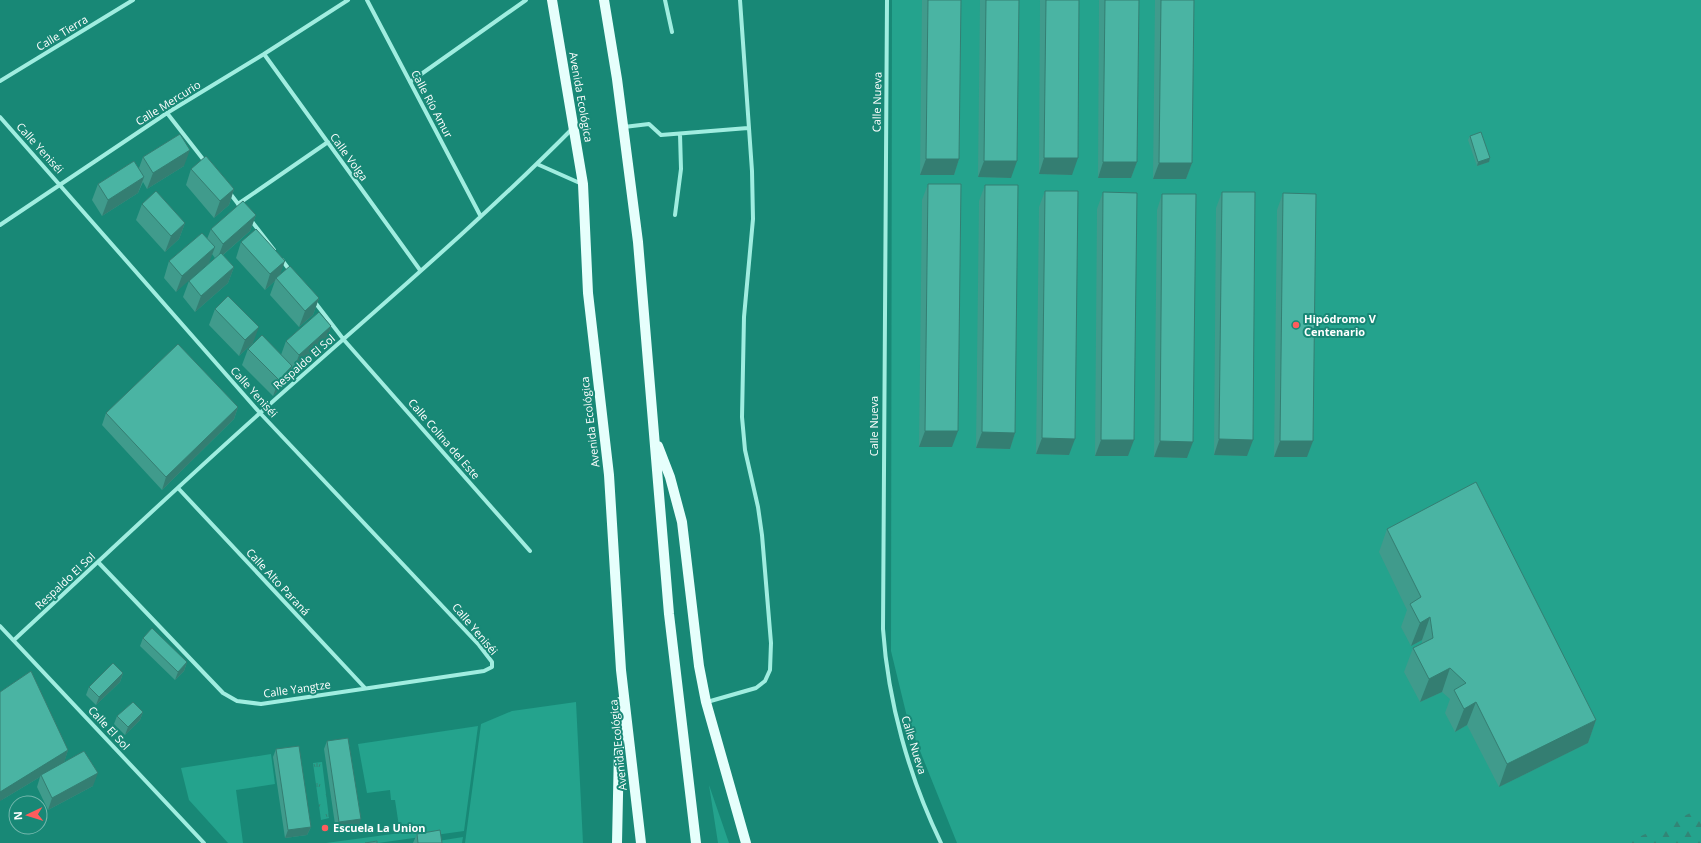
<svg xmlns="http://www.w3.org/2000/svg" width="1701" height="843" font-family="'Open Sans',sans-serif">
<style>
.grass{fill:#24a38d}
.forest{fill:url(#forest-firs)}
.park{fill:url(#park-tufts)}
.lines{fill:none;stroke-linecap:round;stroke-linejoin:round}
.street{stroke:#a0ede0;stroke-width:4}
.primary{stroke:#e6fffc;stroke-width:10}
.wall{fill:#409b8c}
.shaded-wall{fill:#347e72}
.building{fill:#4ab4a3;stroke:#347e72}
.poi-dot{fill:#ff5c5d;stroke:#188876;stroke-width:1.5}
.labels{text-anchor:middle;stroke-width:4;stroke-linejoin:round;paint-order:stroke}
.street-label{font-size:11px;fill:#fff;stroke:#188876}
.poi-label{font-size:11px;font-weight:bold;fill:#fff;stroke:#188876;text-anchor:start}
</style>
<defs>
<pattern id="forest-firs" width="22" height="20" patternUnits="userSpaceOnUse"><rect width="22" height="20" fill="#24a38d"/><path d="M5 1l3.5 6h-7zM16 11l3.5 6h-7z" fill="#328576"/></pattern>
<pattern id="park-tufts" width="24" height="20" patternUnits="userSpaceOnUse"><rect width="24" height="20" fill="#24a38d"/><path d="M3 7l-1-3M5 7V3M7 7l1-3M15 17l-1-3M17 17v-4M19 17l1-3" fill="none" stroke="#328576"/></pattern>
</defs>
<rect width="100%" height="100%" fill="#188876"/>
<path class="grass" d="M 892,0 L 1701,0 L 1701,843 L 957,843 L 908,721 L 891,651 Z
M 576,702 L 583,843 L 465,843 L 481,724 L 512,711 Z
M 478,726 L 464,831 L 378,843 L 326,843 L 400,833 L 395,800 L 391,800 L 390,790 L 367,793 L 358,744 Z
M 271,754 L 275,784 L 236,790 L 243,843 L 228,843 L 189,800 L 181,768 Z
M 709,785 L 729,843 L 718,843 Z
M 463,837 L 462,843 L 438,843 L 438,841 Z"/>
<path class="forest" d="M 1701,808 L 1701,843 L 1626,843 Z"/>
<path class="park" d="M 322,762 L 329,818 L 321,820 L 313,763 Z"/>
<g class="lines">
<path class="street" d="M 367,0 L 480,215
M 665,0 L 672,32
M 887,0 L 883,629 C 888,702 909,777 941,843
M 264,54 L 420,270
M 0,81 L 133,0
M 410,82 L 526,0
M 167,113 L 206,163
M 0,117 L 260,413 L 479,645 L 492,662 L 492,667 L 484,671 L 261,704 L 237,701 L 223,693 L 98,562
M 624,127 L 649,124 L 661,135 L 748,128
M 537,164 L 582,184
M 229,192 L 242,209
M 238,204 L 328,142
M 675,215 L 681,169 L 680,134
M 250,219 L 274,250
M 0,225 L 167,113 L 264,54 L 348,0
M 282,260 L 291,272
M 314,301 L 344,340 L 530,551
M 178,488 L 365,688
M 0,626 L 204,843
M 14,640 C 96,564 177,487 260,413 C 365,319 474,228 573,128
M 707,702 L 756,688 L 765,681 L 770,670 L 771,643 L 762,535 L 758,507 L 745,450 L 742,417 L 744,317 L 753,219 L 752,171 L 740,0"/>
<path class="primary" d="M 552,0 L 583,184 L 588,293 L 609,475 L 621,670 L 641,843
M 604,0 L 617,79 L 638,242 L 669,614 L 696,843
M 658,446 L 670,477 L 682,522 L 699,666 L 706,702 L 746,843
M 617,843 L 620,702"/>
</g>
<path class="wall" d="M 922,0 L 961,0 L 959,159 L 954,175 L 920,175 Z
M 980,0 L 1019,0 L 1011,178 L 978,177 Z
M 1040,0 L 1079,0 L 1072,175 L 1039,174 Z
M 1099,0 L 1139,0 L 1137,162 L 1131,178 L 1098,178 Z
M 1155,0 L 1194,0 L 1192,163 L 1186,179 L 1153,179 Z
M 1470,136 L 1490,158 L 1489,162 L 1477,166 L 1468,140 Z
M 143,157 L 184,166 L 147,189 L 143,182 L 138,193 L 102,216 L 92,200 L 98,184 L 139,168 Z
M 191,169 L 234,189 L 229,205 L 214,218 L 186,185 Z
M 928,184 L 952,447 L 919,447 L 922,200 Z
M 985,185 L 1015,433 L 1010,449 L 976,448 L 979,201 Z
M 1045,191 L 1069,455 L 1036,454 L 1039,207 Z
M 1103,192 L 1128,456 L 1095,456 L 1097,209 Z
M 1222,192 L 1247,456 L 1214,455 L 1216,208 Z
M 1283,193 L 1307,457 L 1274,457 L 1277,210 Z
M 1162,194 L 1187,458 L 1154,457 L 1157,210 Z
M 142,204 L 185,223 L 179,239 L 165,252 L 136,220 Z
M 256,215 L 250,231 L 223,255 L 234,267 L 228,283 L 195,312 L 183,297 L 189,281 L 215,258 L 212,254 L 176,292 L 164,278 L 169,261 L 207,239 L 211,229 Z
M 241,242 L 280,275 L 319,298 L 313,315 L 299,327 L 270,295 L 275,281 L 265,290 L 236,258 Z
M 215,309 L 253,343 L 239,356 L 209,325 Z
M 331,326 L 326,343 L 293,371 L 291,369 L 286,382 L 273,396 L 242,365 L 248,349 L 281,355 L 286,341 Z
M 238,407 L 234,419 L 162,490 L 102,425 L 106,413 Z
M 1387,529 L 1596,720 L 1588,743 L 1499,787 L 1467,725 L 1455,732 L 1445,713 L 1450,699 L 1442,692 L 1420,702 L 1404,672 L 1413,648 L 1422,643 L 1422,640 L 1411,646 L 1401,627 L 1407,610 L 1379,552 Z
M 143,638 L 187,662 L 184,671 L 175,680 L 140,646 Z
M 123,673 L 120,682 L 96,705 L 86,695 L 89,687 Z
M 143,712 L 140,720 L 125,735 L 114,724 L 117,716 Z
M 327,741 L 358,828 L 336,831 L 324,749 Z
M 276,749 L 311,827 L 307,835 L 285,838 L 273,757 Z
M 68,750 L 64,762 L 93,786 L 48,810 L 37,787 L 40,777 L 0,801 Z
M 417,834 L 442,843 L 413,843 Z"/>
<path class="shaded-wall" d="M 190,150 L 184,166 L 147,189 L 153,173 Z
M 1044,158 L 1078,158 L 1072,175 L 1039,174 Z
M 1490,158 L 1489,162 L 1477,166 L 1478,162 Z
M 926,159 L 959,159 L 954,175 L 920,175 Z
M 984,161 L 1017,161 L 1011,178 L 978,177 Z
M 1103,162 L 1137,162 L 1131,178 L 1098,178 Z
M 1159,163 L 1192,163 L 1186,179 L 1153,179 Z
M 144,177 L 138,193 L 102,216 L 108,200 Z
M 234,189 L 229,205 L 214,218 L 220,201 Z
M 256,215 L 250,231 L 217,260 L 223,244 Z
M 185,223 L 179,239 L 165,252 L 171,236 Z
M 215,247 L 209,263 L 176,292 L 182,276 Z
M 285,261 L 279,278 L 276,278 L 275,281 L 265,290 L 270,274 Z
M 234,267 L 228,283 L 195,312 L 201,296 Z
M 319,298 L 313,315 L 299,327 L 305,311 Z
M 331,326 L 326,343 L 293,371 L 299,355 Z
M 259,327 L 253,343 L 239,356 L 245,340 Z
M 292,366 L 286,382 L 273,396 L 279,380 Z
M 238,407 L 234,419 L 162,490 L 166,477 Z
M 925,431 L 958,431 L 952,447 L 919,447 Z
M 982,432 L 1015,433 L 1010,449 L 976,448 Z
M 1042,438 L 1075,439 L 1069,455 L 1036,454 Z
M 1219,439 L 1253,440 L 1247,456 L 1214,455 Z
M 1101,440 L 1134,440 L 1128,456 L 1095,456 Z
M 1160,441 L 1193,442 L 1187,458 L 1154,457 Z
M 1280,441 L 1313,441 L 1307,457 L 1274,457 Z
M 1430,617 L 1422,640 L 1411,646 L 1420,623 Z
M 187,662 L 184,671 L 175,680 L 178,672 Z
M 1450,668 L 1442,692 L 1420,702 L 1429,679 Z
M 123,673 L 120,682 L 96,705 L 99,697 Z
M 1476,702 L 1467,725 L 1455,732 L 1464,709 Z
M 143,712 L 140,720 L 125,735 L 128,727 Z
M 1596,720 L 1588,743 L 1499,787 L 1507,764 Z
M 68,750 L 64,763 L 41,775 L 40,777 L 0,801 L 0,792 Z
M 98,773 L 93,786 L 48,810 L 52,798 Z
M 361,819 L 358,828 L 336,831 L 339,822 Z
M 311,827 L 307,835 L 285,838 L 288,830 Z"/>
<path class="building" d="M 928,0 L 961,0 L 959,159 L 926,159 Z
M 986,0 L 1019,0 L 1017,161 L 984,161 Z
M 1046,0 L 1079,0 L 1078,158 L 1044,158 Z
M 1105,0 L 1139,0 L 1137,162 L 1103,162 Z
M 1161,0 L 1194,0 L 1192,163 L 1159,163 Z
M 1481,132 L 1490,158 L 1478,162 L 1470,136 Z
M 180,134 L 190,150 L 153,173 L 143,157 Z
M 206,156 L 234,189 L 220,201 L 191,169 Z
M 134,161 L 144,177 L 108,200 L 98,184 Z
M 928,184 L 961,184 L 958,431 L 925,431 Z
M 985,185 L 1018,185 L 1015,433 L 982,432 Z
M 156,191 L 185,223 L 171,236 L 142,204 Z
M 1045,191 L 1078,191 L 1075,439 L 1042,438 Z
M 1103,192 L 1137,193 L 1134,440 L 1101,440 Z
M 1222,192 L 1255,192 L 1253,440 L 1219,439 Z
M 1283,193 L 1316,194 L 1313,441 L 1280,441 Z
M 1162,194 L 1196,194 L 1193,442 L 1160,441 Z
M 243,201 L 256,215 L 223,244 L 211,229 Z
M 256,229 L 285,261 L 270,274 L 241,242 Z
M 202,233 L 215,247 L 182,276 L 169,261 Z
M 221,253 L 234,267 L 201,296 L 189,281 Z
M 290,266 L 319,298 L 305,311 L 276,278 Z
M 228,296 L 259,327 L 245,340 L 215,309 Z
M 319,312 L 331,326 L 299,355 L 286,341 Z
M 262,335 L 292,366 L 279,380 L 248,349 Z
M 178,344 L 238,407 L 166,477 L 106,413 Z
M 1476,482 L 1596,720 L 1507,764 L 1476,702 L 1464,709 L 1454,690 L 1466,683 L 1450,668 L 1429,679 L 1413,648 L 1433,638 L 1430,617 L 1420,623 L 1410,604 L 1421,597 L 1387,529 Z
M 152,628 L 187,662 L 178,672 L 143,638 Z
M 113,663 L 123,673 L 99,697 L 89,687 Z
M 31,671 L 68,750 L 0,792 L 0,692 Z
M 133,702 L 143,712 L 128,727 L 117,716 Z
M 348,738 L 361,819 L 339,822 L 327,741 Z
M 299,746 L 311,827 L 288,830 L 276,749 Z
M 84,751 L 98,773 L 52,798 L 41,775 Z
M 440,830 L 442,843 L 418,843 L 417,834 Z
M 377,841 L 377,843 L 365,843 Z"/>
<g class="poi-dot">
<circle cx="1296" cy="325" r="4"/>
<circle cx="325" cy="828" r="4"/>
</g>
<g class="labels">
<g class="street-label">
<text transform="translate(62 33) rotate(-31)" y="4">Calle Tierra</text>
<text transform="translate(581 97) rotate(80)" y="4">Avenida Ecológica</text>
<text transform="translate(877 102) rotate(-89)" y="4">Calle Nueva</text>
<text transform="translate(168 103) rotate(-32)" y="4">Calle Mercurio</text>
<text transform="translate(432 104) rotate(62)" y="4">Calle Río Amur</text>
<text transform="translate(40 148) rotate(48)" y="4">Calle Yeniséi</text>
<text transform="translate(349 157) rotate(54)" y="4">Calle Volga</text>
<text transform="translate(304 362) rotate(-41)" y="4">Respaldo El Sol</text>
<text transform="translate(254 392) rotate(48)" y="4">Calle Yeniséi</text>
<text transform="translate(590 422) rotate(-97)" y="4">Avenida Ecológica</text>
<text transform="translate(874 426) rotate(-90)" y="4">Calle Nueva</text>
<text transform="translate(444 439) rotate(49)" y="4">Calle Colina del Este</text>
<text transform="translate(65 581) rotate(-43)" y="4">Respaldo El Sol</text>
<text transform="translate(278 582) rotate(47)" y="4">Calle Alto Paraná</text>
<text transform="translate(475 629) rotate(50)" y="4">Calle Yeniséi</text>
<text transform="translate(297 689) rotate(-8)" y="4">Calle Yangtze</text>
<text transform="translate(109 728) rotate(47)" y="4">Calle El Sol</text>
<text transform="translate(618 745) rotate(-96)" y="4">Avenida Ecológica</text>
<text transform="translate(914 745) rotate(73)" y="4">Calle Nueva</text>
</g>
<g class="poi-label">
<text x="1304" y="323">Hipódromo V<tspan x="1304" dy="13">Centenario</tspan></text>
<text x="333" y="832">Escuela La Union</text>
</g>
</g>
<g transform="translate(28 815) rotate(266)"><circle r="19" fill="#188876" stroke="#74b8ad"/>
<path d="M0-3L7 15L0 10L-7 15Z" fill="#ff5c5d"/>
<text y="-6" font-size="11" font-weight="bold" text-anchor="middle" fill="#ffffff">N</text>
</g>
</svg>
